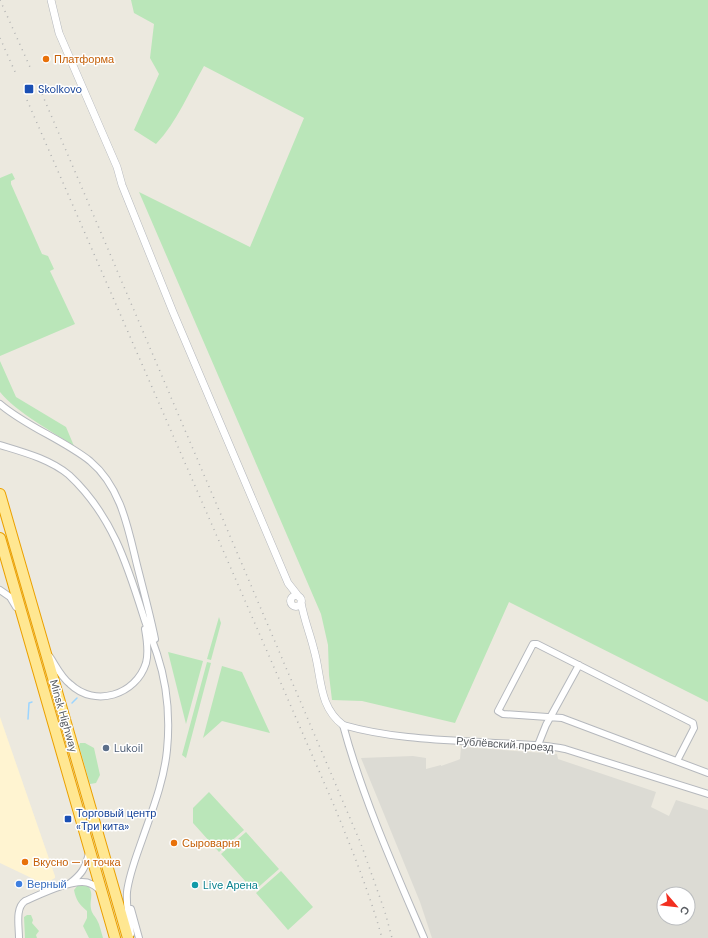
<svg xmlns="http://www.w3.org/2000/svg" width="708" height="938" font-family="'DM Sans',sans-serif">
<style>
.commercial{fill:#fff4d1}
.industrial{fill:#dcdbd4;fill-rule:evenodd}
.green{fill:#bae6b9}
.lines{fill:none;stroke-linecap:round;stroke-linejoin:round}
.stream{stroke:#9cd5ff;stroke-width:1.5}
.minor-casing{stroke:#b5b8bd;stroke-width:8}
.tertiary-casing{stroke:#b5b8bd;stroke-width:8}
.trunk-casing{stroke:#eba000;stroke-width:12}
.minor{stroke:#fff;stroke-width:6}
.tertiary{stroke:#fff;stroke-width:7}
.trunk{stroke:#ffe792;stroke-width:10}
.rail{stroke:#b1b2b2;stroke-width:1.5;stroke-dasharray:1 5;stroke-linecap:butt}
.food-dot{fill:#e8710a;stroke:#fff;stroke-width:1.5}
.transit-dot{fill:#1a4fb4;stroke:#fff;stroke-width:1.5}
.service-dot{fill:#5c6f8a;stroke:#fff;stroke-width:1.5}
.shop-dot{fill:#3f7fe0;stroke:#fff;stroke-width:1.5}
.culture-dot{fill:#0f9aa8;stroke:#fff;stroke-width:1.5}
.labels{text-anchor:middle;stroke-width:3;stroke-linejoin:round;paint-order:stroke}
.food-label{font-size:11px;fill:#c56008;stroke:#fff;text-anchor:start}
.transit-label{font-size:11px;fill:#164399;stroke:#fff;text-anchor:start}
.street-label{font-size:11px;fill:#585c61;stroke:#fff}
.service-label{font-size:11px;fill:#4e5e75;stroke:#fff;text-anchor:start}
.shop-label{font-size:11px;fill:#366cbe;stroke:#fff;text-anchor:start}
.culture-label{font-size:11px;fill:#0d838f;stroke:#fff;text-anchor:start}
</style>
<rect width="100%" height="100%" fill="#ece9df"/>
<path class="commercial" d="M 0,717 L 55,876 L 55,878 L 44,884 L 0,863 Z"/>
<path class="industrial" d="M 461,747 L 557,754 L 558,759 L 656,792 L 651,807 L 669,816 L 676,800 L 708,810 L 708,938 L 432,938 L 420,902 L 361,758 L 413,756 L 426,758 L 426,769 L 441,765 L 441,766 L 458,760 L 460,759 ZM 664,894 L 688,894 L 688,918 L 664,918 Z"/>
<path class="green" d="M 131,0 L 708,0 L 708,702 L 509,602 L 455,723 L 362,701 L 332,700 L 329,675 L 328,645 L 321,614 L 139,192 L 250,247 L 304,118 L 204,66 C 189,92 177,122 156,144 L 134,130 L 159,74 L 150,58 L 154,24 L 134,13 Z
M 12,173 L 15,179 L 11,181 L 11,184 L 42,254 L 48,256 L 54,269 L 50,271 L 75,324 L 0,356 L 0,178 Z
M 0,361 L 16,397 L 66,427 L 74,446 C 53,432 16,412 0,392 Z
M 219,617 L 221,623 L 211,660 L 207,659 Z
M 168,652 L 203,661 L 186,724 Z
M 207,662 L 211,663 L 186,758 L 182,755 Z
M 222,666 L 242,672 L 270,733 L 222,721 L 203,738 Z
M 80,743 L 85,743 L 94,748 L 100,775 L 96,783 L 90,784 L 79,746 Z
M 209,792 L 244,830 L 219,852 L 193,823 L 193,808 Z
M 246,832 L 279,869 L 254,891 L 221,854 Z
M 281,871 L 313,907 L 288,930 L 256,893 Z
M 78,885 L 87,885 C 95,893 89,900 91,909 C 92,914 95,916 97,920 C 100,925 101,932 103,938 L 89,938 L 83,926 L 87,918 L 87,911 C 79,904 76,900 74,890 Z
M 27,915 L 31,915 L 33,920 L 32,923 L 39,931 L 36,935 L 37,938 L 25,938 L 24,917 Z"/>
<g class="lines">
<path class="stream" d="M 72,703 L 77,698
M 28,719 L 29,703 L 32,702"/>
<g class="minor-casing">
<path id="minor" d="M 0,404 C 27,427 62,439 90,461 C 121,487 128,528 137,565 C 143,589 150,614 155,639
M 0,445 C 23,452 50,459 69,475 C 112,515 127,564 144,618 C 148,630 153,642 157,654 C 167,684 170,719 167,750 C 164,781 152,811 142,840 C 136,857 129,875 127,892 C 126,906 129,921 131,934
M 0,590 L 10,597 L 16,607
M 50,657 C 56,666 61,677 70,684 C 95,708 136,695 146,663 C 149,652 147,640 145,629
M 343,725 C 392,739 444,740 495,743 C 518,744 542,744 565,749 L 708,794
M 343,725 C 363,799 394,868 424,938
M 538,745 L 546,725 L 579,665
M 677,761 L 694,728 L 693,723 L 537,644 L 533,644 L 498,711 L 503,714 L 562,718 L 708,773
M 69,884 C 82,874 85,869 89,853
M 131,909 L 139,938
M 19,938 C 19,926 15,908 25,901 C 39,895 77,876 91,884 C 95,885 98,889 101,891"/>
</g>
<g class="tertiary-casing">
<path id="tertiary" d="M 51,0 L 59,33 L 117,167 L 122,185 L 173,312 L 288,583 L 299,597
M290.5 601a5.5 5.5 0 1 1 11 0a5.5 5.5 0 1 1-11 0Z
M 301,602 C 304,620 310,633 314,650 C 322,677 318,706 343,725"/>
</g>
<g class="trunk-casing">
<path id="trunk" d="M 0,494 L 128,938
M 0,538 L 115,938"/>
</g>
<use href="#minor" class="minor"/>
<use href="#tertiary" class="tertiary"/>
<use href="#trunk" class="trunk"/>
<path class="rail" d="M 0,0 L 30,67
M 0,38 L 16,74
M 42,94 L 361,844 L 385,912 L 392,938
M 27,100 L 333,803 C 351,847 369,891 382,938"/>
</g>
<g class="food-dot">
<circle cx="46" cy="59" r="4"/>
<circle cx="174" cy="843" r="4"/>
<circle cx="25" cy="862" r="4"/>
</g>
<g class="transit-dot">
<rect x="24" y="84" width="10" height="10" rx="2"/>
<rect x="64" y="815" width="8" height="8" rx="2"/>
</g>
<circle class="service-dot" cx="106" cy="748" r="4"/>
<circle class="shop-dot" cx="19" cy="884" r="4"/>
<circle class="culture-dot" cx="195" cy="885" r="4"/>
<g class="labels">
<g class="food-label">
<text x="54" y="63">Платформа</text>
<text x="182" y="847">Сыроварня</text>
<text x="33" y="866">Вкусно — и точка</text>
</g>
<g class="transit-label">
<text x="38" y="93">Skolkovo</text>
<text x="76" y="817">Торговый центр<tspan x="76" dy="13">«Три кита»</tspan></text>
</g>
<g class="street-label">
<text transform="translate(64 716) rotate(74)" y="4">Minsk Highway</text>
<text transform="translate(505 744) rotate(4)" y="4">Рублёвский проезд</text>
</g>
<g class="service-label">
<text x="114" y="752">Lukoil</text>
</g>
<g class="shop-label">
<text x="27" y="888">Верный</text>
</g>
<g class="culture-label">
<text x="203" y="889">Live Арена</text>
</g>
</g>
<g transform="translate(676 906) rotate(118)"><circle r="19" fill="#ffffff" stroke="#bcbec0"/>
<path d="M0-3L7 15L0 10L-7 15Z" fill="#f22f20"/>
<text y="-6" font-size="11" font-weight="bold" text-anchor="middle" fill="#585c61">С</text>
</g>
</svg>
